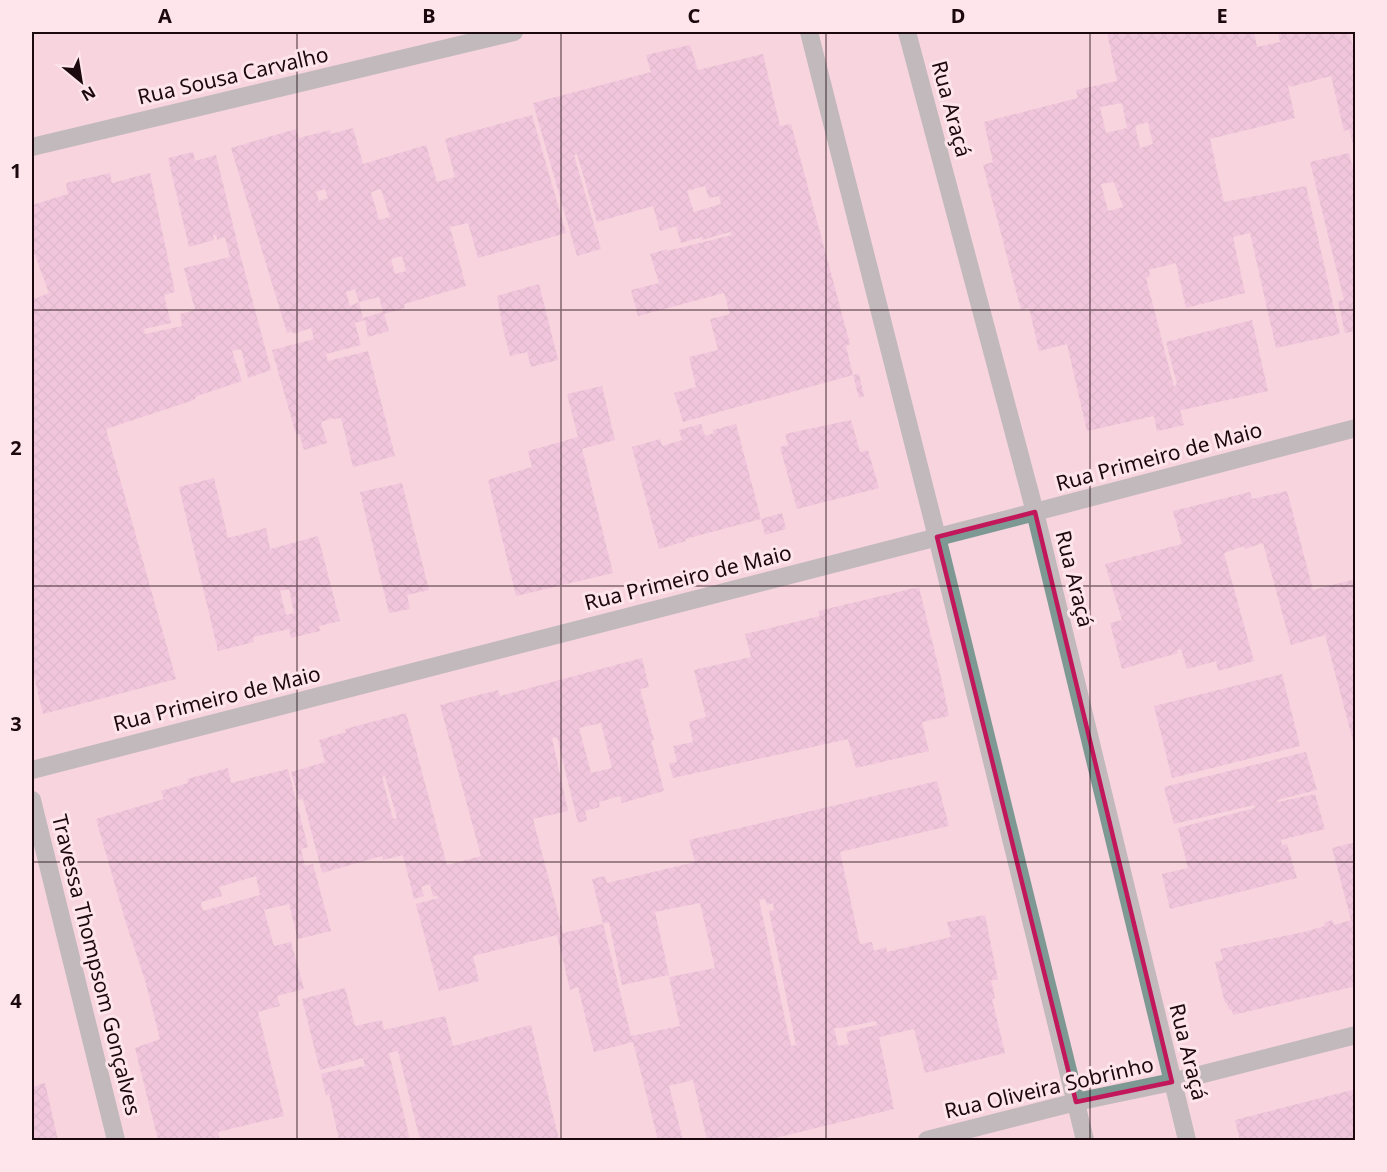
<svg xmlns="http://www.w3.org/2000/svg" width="1387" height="1172" font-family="'Noto Sans',sans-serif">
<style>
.building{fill:url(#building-cross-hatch);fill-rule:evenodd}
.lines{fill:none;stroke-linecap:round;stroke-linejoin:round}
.street{stroke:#7e9993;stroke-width:18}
.marked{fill:none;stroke:#c2185b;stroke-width:4.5;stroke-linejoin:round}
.grid{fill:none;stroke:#1c080f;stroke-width:1.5;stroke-opacity:0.55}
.labels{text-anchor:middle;stroke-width:6;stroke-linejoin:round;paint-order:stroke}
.street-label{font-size:21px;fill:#1c080f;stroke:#fee5ec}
.neatline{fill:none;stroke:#1c080f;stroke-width:2}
.grid-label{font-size:20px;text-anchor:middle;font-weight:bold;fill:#1c080f}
</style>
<defs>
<pattern id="building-cross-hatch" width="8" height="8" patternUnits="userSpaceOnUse" patternTransform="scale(1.5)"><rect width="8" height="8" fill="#e9b7d9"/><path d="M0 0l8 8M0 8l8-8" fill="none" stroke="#c79cb9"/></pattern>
</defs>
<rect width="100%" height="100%" fill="#f8d4de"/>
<path class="building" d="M 1107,32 L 1254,32 L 1257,47 L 1280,42 L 1278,32 L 1322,32 L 1322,33 L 1329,32 L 1349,32 L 1356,58 L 1356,155 L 1349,129 L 1344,131 L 1331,76 L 1290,87 L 1290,85 L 1288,86 L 1295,118 L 1210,139 L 1224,202 L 1306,186 L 1340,334 L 1276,348 L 1250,233 L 1233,237 L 1245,293 L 1186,308 L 1176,263 L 1149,270 L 1150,276 L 1146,278 L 1174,387 L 1177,384 L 1166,342 L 1252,320 L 1268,391 L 1182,410 L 1180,410 L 1184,425 L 1157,431 L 1154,416 L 1087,431 L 1067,344 L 1039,351 L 1029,308 L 1021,310 L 983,165 L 993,162 L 984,122 L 1078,98 L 1076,90 L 1117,81 ZM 1122,103 L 1127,128 L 1106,133 L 1100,107 ZM 1148,122 L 1153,144 L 1140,148 L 1135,126 ZM 1114,182 L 1123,207 L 1108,211 L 1101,184 Z
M 690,45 L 698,70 L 763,54 L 780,126 L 791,124 L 850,344 L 846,346 L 853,375 L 859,374 L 864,396 L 859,398 L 853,375 L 683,422 L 674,393 L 696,387 L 689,357 L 718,350 L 710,319 L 730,314 L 724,293 L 638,316 L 631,290 L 659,283 L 650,254 L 667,249 L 667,251 L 732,235 L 730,232 L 702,240 L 702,237 L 681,243 L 676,226 L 660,231 L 653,206 L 597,222 L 577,154 L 574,155 L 601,249 L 577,256 L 533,103 L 651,72 L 646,55 ZM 705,186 L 709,198 L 719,196 L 721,204 L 694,212 L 687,191 Z
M 532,115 L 566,233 L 478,258 L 468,223 L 450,227 L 466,286 L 404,304 L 405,308 L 384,314 L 389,331 L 368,337 L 365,320 L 355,323 L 361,345 L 326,354 L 328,361 L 368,351 L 395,456 L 353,467 L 341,418 L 334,419 L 333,418 L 321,422 L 327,443 L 304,450 L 299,434 L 296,434 L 272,350 L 314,339 L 311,328 L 293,334 L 292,331 L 287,333 L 231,148 L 296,129 L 299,138 L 330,130 L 331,134 L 353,128 L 363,164 L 426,145 L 437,182 L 455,177 L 445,139 ZM 325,189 L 328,198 L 319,201 L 316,192 ZM 381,189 L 390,217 L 379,220 L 371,192 ZM 402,256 L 406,271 L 395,274 L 391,259 ZM 355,289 L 359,302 L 379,297 L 383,312 L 363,318 L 359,302 L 350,306 L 346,292 Z
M 193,152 L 195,161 L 216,155 L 240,254 L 271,370 L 248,378 L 241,349 L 232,351 L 242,381 L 197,396 L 194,400 L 106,429 L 176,679 L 43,714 L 32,668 L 32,532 L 34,531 L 33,528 L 32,529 L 32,300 L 49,293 L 32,247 L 32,205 L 68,194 L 66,183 L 110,173 L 112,183 L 150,173 L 175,292 L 164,295 L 171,323 L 144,329 L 145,334 L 182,326 L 180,314 L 195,310 L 184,268 L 230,257 L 225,237 L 217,240 L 216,235 L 213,235 L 214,240 L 189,247 L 168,158 Z
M 1349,153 L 1356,181 L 1356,331 L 1345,333 L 1338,301 L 1344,300 L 1310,162 Z
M 539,284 L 558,360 L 531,367 L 527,352 L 510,356 L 503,329 L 497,296 Z
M 602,386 L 615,440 L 582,449 L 613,573 L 516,596 L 488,480 L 532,467 L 528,451 L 578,437 L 567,394 Z
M 851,420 L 860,452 L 868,450 L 879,488 L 797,509 L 780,447 L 788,445 L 785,434 Z
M 701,424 L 705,436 L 714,433 L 713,430 L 736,424 L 761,519 L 782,513 L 786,529 L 765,535 L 761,519 L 685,539 L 686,541 L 659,549 L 632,447 L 660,439 L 662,446 L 682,440 L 679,430 Z
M 214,478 L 228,538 L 266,528 L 270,549 L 318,536 L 340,621 L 319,626 L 320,631 L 291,638 L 289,629 L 253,637 L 254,642 L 218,651 L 179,487 ZM 289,589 L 294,613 L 286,615 L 280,591 Z
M 402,483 L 429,590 L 407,595 L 410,609 L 389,613 L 360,492 Z
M 1287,491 L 1313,590 L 1356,579 L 1356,741 L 1353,741 L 1325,635 L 1291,645 L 1263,543 L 1245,549 L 1244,546 L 1224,553 L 1254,661 L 1218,671 L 1216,661 L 1187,669 L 1181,649 L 1177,650 L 1178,653 L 1122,669 L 1110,623 L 1122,620 L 1105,564 L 1182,544 L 1173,511 L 1250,492 L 1252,499 Z
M 919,587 L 940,673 L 949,716 L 922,722 L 929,751 L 856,768 L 848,739 L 673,778 L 669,763 L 677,762 L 673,746 L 693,742 L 689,722 L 706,717 L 694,670 L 751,657 L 745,634 L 820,616 L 818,611 Z
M 642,658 L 649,687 L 640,689 L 654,740 L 651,740 L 664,791 L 622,803 L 620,796 L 599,802 L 600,807 L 585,811 L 587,820 L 578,823 L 557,737 L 552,738 L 568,811 L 533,819 L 563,933 L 603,924 L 631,1036 L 680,1026 L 669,977 L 715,968 L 700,903 L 655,912 L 669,975 L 622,985 L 609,922 L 603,924 L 592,879 L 605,876 L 607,883 L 695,862 L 689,840 L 937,781 L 949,826 L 840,852 L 860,944 L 872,942 L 874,951 L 886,947 L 887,952 L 951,937 L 947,922 L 985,915 L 998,980 L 991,980 L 995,998 L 992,999 L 1005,1053 L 925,1073 L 914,1029 L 879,1037 L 894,1109 L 767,1140 L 707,1140 L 693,1080 L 669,1086 L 683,1140 L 658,1140 L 633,1042 L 594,1052 L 578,987 L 570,990 L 557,935 L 473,956 L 479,981 L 439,991 L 416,904 L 438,898 L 437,895 L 433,897 L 430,884 L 421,887 L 424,896 L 414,899 L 403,855 L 383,860 L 382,856 L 322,873 L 303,799 L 299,800 L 291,772 L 325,762 L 319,740 L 346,732 L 345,729 L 406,713 L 447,865 L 481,856 L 440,705 L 498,690 L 500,696 ZM 601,723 L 612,768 L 591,773 L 579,728 ZM 385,776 L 397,818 L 393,819 L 382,777 ZM 765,899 L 767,905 L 773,903 L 774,910 L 769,911 L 796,1045 L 791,1046 L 759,900 ZM 876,1021 L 877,1025 L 846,1032 L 849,1044 L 838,1046 L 834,1028 L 841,1028 Z
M 1282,674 L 1300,746 L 1172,778 L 1154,706 Z
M 1306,752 L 1317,790 L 1277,800 L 1278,802 L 1315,794 L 1325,829 L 1281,840 L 1282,845 L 1287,844 L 1297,878 L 1170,909 L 1162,874 L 1188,868 L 1178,828 L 1255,808 L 1254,805 L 1174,824 L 1164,787 Z
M 228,768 L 231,783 L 288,769 L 308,847 L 301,849 L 305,866 L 313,864 L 331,931 L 298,939 L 289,904 L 264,910 L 274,946 L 291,942 L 304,989 L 277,996 L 280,1006 L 258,1012 L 284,1116 L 218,1132 L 220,1140 L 158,1140 L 135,1048 L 160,1039 L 145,980 L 126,923 L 96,819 L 164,799 L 161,791 L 188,783 L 187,779 ZM 256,876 L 260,895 L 203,911 L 201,902 L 222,896 L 219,887 Z
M 1356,842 L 1356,986 L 1233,1015 L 1232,1010 L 1229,1010 L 1227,1003 L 1225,1003 L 1215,962 L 1223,960 L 1220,949 L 1304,932 L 1325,926 L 1324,923 L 1332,920 L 1334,925 L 1351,920 L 1332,848 Z
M 345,988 L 355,1026 L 382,1020 L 384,1030 L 445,1016 L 453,1046 L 531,1025 L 559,1140 L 420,1140 L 398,1051 L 389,1053 L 410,1140 L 339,1140 L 329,1094 L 326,1095 L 321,1074 L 341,1069 L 342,1071 L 365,1066 L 363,1058 L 320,1070 L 302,999 Z
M 45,1083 L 58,1140 L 32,1140 L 32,1087 Z
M 1356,1089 L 1356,1140 L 1263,1140 L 1263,1139 L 1255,1140 L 1240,1140 L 1235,1120 Z"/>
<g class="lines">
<path class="street" d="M 809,32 L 937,537 L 1085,1140
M 907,32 L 1035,512 L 1187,1140
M 32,147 L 514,32
M 32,770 L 1035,512 L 1356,428
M 32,800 L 116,1140
M 927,1140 L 1076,1102 L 1172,1082 L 1356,1035"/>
</g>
<path d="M0 0H1387V1172H0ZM 1035,512 L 1172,1082 L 1076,1102 L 937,537 Z" fill="#f8d4de" fill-opacity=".55" fill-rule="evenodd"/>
<path class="marked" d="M 1035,512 L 1172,1082 L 1076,1102 L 937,537 Z"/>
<path class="grid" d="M 297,32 L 297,1140M 561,32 L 561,1140M 826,32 L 826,1140M 1090,32 L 1090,1140M 32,310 L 1356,310M 32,586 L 1356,586M 32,862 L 1356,862"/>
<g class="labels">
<g class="street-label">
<text transform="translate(233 76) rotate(-13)" y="7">Rua Sousa Carvalho</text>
<text transform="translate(951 109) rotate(75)" y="7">Rua Araçá</text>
<text transform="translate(1159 457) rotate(-15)" y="7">Rua Primeiro de Maio</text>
<text transform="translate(688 578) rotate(-14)" y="7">Rua Primeiro de Maio</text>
<text transform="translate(1074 579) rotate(76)" y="7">Rua Araçá</text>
<text transform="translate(217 699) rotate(-14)" y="7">Rua Primeiro de Maio</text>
<text transform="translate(96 965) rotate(76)" y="7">Travessa Thompsom Gonçalves</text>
<text transform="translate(1188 1052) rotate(76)" y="7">Rua Araçá</text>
<text transform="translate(1049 1088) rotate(-13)" y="7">Rua Oliveira Sobrinho</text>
</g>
</g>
<rect width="1387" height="1172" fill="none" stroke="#fee5ec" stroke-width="66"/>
<g transform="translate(81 81) rotate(150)" stroke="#fee5ec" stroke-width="4.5" paint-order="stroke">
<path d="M0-4.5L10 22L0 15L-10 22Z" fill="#1c080f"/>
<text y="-9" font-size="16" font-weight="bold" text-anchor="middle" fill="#1c080f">N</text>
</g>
<rect x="33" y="33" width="1321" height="1106" class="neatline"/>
<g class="grid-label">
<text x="165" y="23">A</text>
<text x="429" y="23">B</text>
<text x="694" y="23">C</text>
<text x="958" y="23">D</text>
<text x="1222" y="23">E</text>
<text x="16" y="178">1</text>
<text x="16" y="455">2</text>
<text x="16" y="731">3</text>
<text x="16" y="1008">4</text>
</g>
</svg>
